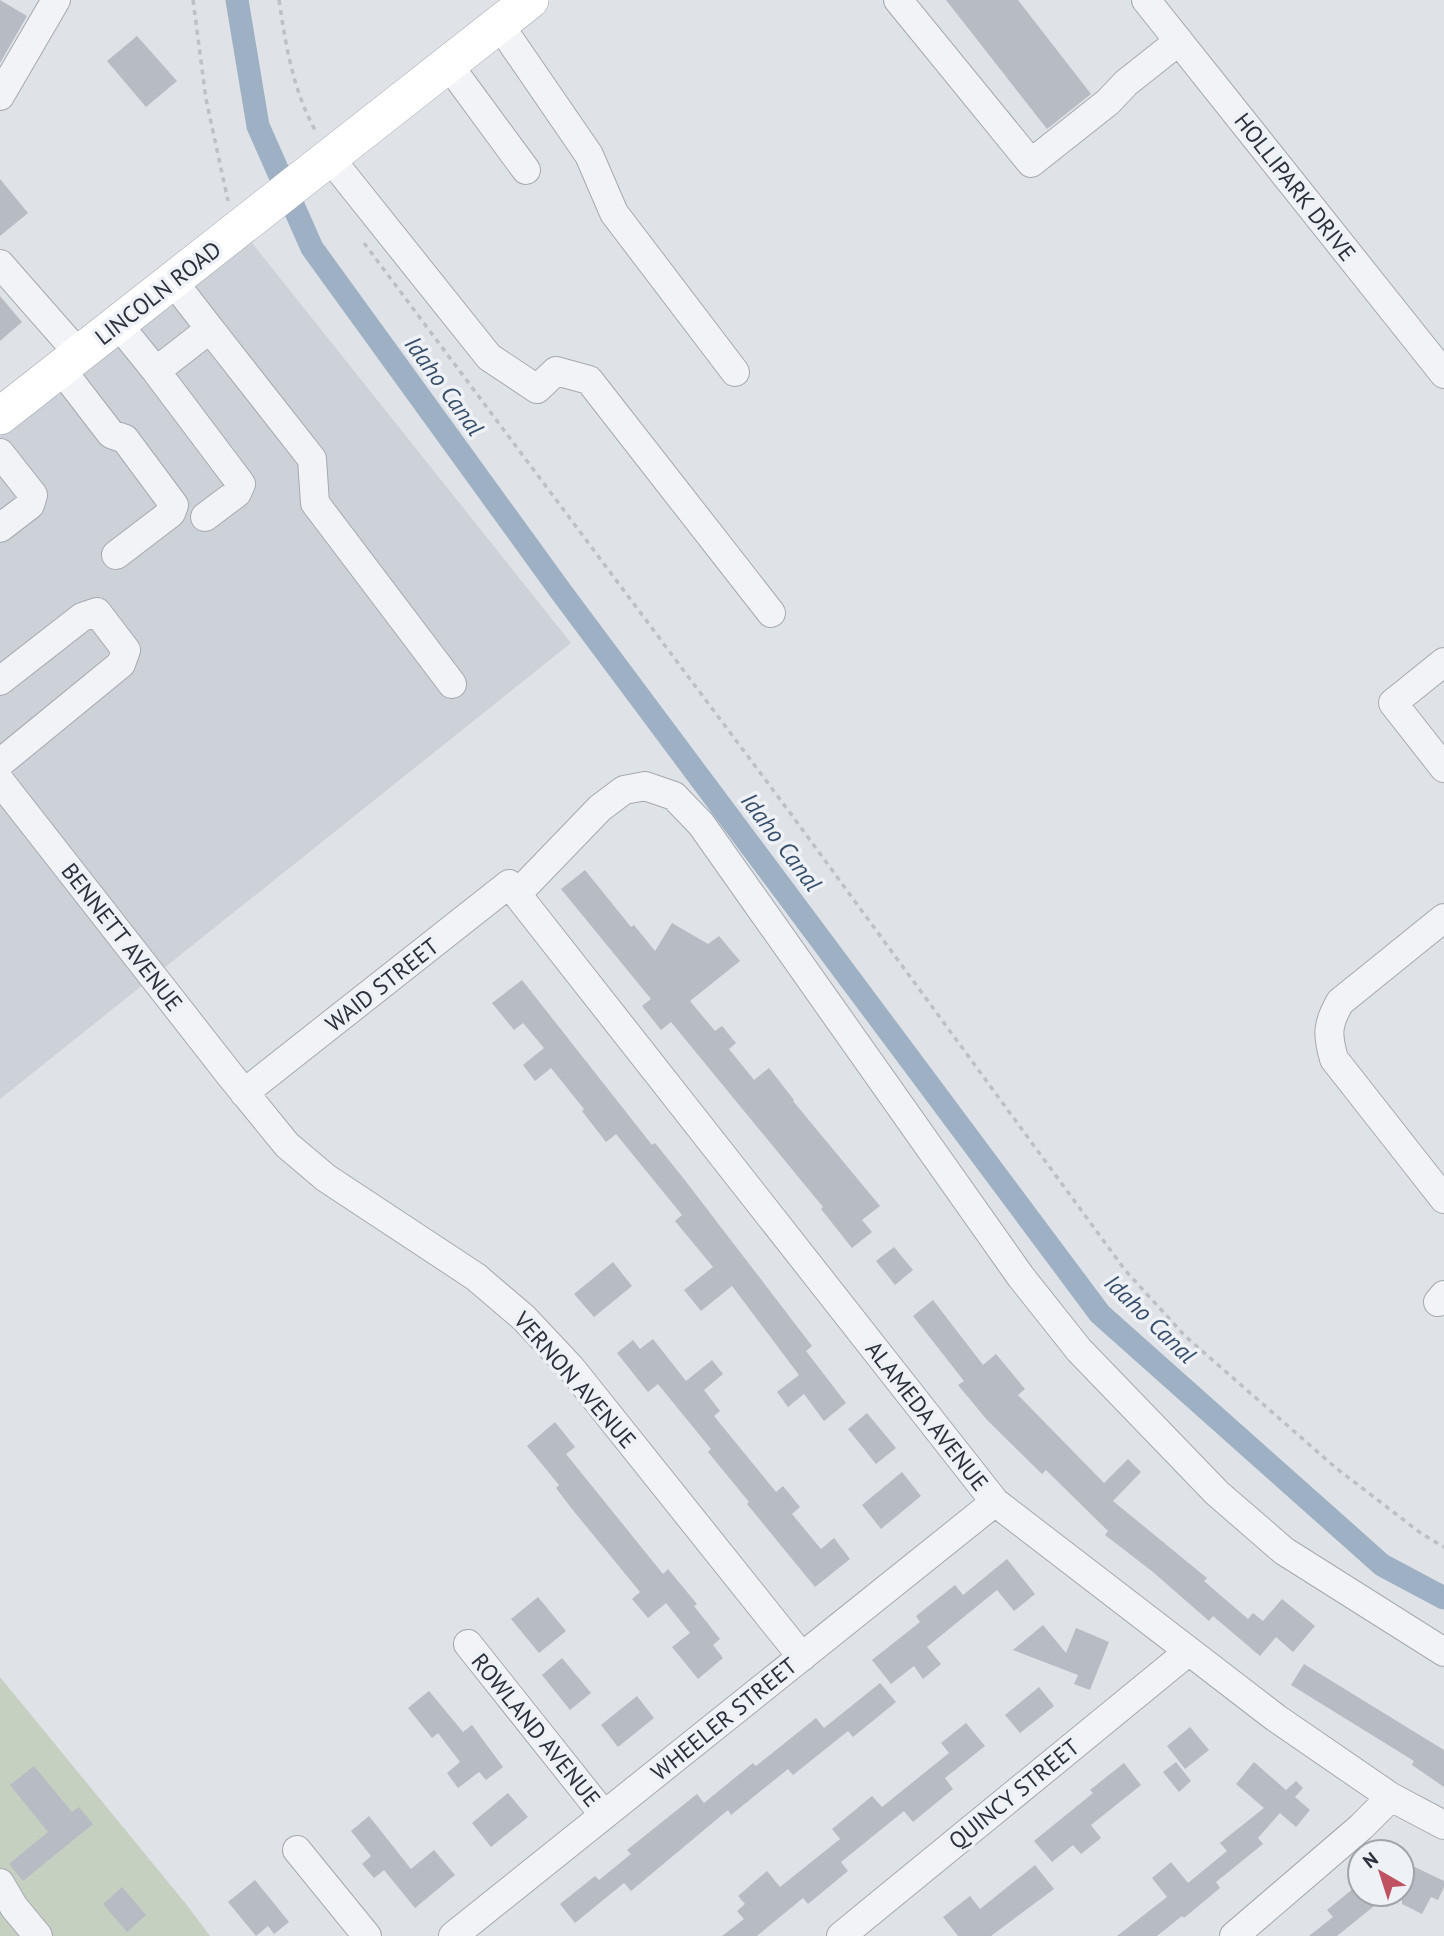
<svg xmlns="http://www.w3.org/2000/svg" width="1444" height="1936" font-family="'PT Sans',sans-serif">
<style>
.built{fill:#cdd1d8}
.green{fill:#c5d0c1}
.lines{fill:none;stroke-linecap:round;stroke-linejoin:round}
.canal{stroke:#9eb0c3;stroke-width:23}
.building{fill:#b7bbc3}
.minor-casing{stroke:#a5a9b0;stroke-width:30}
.major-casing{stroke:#a0a7b1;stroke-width:38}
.path{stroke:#bdc0c6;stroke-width:3.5;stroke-dasharray:5 5;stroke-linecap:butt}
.minor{stroke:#f1f3f6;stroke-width:28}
.major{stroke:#fff;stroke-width:37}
.labels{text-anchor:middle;stroke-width:7;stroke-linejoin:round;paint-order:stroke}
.street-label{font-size:23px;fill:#2a303c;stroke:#eef1f5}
.water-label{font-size:24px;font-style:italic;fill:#384f6c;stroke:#eef1f5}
</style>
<rect width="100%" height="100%" fill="#dfe2e7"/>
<path class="built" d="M 240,228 L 571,643 L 0,1099 L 0,416 Z"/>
<path class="green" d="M 0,1677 L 186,1904 L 210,1936 L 0,1936 Z"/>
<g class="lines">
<path class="canal" d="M 237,0 L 258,126 L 312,248 L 562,593 L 1100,1314 L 1382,1565 L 1444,1598"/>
</g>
<path class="building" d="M 0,0 L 27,16 L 0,63 Z
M 946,0 L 1018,0 L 1091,94 L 1047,129 Z
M 137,36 L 177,81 L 146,107 L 107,61 Z
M 0,179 L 28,213 L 0,236 Z
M 0,296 L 22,322 L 0,341 Z
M 585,870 L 631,927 L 634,925 L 655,951 L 672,923 L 708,944 L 719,936 L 740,961 L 690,1001 L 715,1031 L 722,1026 L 736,1043 L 729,1049 L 754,1080 L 769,1068 L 794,1100 L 793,1101 L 880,1206 L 862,1220 L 872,1232 L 852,1248 L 821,1209 L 823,1207 L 671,1022 L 661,1030 L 642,1006 L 651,999 L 561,889 Z
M 522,980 L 652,1145 L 655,1143 L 684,1179 L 812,1346 L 806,1351 L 846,1403 L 824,1421 L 804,1394 L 788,1407 L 777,1392 L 799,1375 L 732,1286 L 701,1311 L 684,1290 L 713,1267 L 675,1221 L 682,1215 L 616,1134 L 606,1142 L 582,1111 L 584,1109 L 551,1068 L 535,1081 L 523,1065 L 544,1048 L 523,1023 L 514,1030 L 492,1003 Z
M 894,1247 L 913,1270 L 895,1285 L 876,1261 Z
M 613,1262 L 632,1286 L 594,1317 L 574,1294 Z
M 933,1300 L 983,1365 L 996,1354 L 1025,1389 L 1018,1395 L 1104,1483 L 1128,1459 L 1141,1472 L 1113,1501 L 1207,1578 L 1204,1581 L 1248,1619 L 1253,1613 L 1263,1621 L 1282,1599 L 1315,1626 L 1293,1652 L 1276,1637 L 1260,1656 L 1213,1616 L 1209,1621 L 1153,1572 L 1105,1535 L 1108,1531 L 1046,1470 L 1042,1474 L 987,1420 L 958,1385 L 964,1381 L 913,1316 Z
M 653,1339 L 686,1381 L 712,1360 L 723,1374 L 704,1390 L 720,1411 L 714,1416 L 776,1492 L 783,1486 L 800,1507 L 792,1514 L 821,1549 L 834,1538 L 850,1559 L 815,1587 L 747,1504 L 749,1502 L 708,1452 L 711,1449 L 658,1384 L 648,1392 L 617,1353 L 633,1340 L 640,1349 Z
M 867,1413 L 896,1448 L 876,1464 L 848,1429 Z
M 555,1422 L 575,1447 L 566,1454 L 663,1574 L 668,1569 L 697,1604 L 694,1606 L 720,1639 L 713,1645 L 723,1658 L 698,1679 L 672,1647 L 690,1633 L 666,1603 L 648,1618 L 632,1599 L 640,1592 L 572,1509 L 556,1488 L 559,1485 L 527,1446 Z
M 902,1472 L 921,1496 L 881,1529 L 862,1505 Z
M 1007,1559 L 1035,1594 L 1014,1611 L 997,1590 L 927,1647 L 941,1664 L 923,1679 L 914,1666 L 891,1684 L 872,1660 L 920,1622 L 916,1616 L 955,1585 L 963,1595 Z
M 538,1597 L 566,1631 L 539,1653 L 511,1619 Z
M 1043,1625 L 1066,1653 L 1076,1628 L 1109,1642 L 1090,1690 L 1074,1684 L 1078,1675 L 1013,1650 Z
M 562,1658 L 591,1693 L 570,1710 L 542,1675 Z
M 1304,1664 L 1444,1750 L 1444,1787 L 1412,1765 L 1414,1761 L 1291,1685 Z
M 880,1683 L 896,1702 L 853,1737 L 848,1731 L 793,1775 L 788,1769 L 731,1815 L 728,1810 L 631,1891 L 624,1883 L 575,1923 L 560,1904 L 595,1876 L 599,1880 L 631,1854 L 627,1850 L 697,1794 L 704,1803 L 753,1763 L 756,1766 L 816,1718 L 824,1728 Z
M 1039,1687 L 1054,1706 L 1020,1733 L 1005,1715 Z
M 429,1691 L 463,1732 L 472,1725 L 503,1767 L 486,1780 L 479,1772 L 458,1788 L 447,1773 L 460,1762 L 438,1733 L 432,1738 L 408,1708 Z
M 637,1696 L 654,1718 L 618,1747 L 601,1725 Z
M 966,1723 L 985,1746 L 945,1778 L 953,1789 L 913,1822 L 904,1811 L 841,1862 L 848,1871 L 808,1904 L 803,1898 L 757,1936 L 722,1936 L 744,1919 L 737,1911 L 745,1904 L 738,1896 L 767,1871 L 780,1887 L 840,1839 L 832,1829 L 872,1796 L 882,1807 L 949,1753 L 941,1743 Z
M 1190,1727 L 1209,1750 L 1185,1769 L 1167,1746 Z
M 1176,1762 L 1191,1781 L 1179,1792 L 1163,1772 Z
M 1254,1762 L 1286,1790 L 1296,1781 L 1303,1788 L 1295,1797 L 1310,1810 L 1296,1827 L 1280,1813 L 1258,1838 L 1263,1844 L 1216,1882 L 1220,1888 L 1184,1918 L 1182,1916 L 1157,1936 L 1117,1936 L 1167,1897 L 1152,1878 L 1171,1862 L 1188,1883 L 1227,1851 L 1220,1843 L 1264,1808 L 1236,1784 Z
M 1124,1763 L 1141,1785 L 1091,1825 L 1101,1838 L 1081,1854 L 1073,1845 L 1052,1862 L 1034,1841 L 1093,1793 L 1090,1790 Z
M 34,1766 L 72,1812 L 79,1807 L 93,1824 L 23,1881 L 9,1864 L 48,1832 L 10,1785 Z
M 508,1793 L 528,1817 L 491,1847 L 472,1823 Z
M 369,1816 L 411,1869 L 434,1850 L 455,1875 L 415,1908 L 384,1870 L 374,1878 L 362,1864 L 371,1856 L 351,1831 Z
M 1402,1861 L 1444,1881 L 1444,1887 L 1438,1900 L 1431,1897 L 1422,1914 L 1402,1904 Z
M 1035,1865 L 1054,1889 L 991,1936 L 958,1936 L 943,1917 L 970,1896 L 980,1909 Z
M 255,1880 L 289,1922 L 274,1934 L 268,1926 L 256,1936 L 228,1902 Z
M 1360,1883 L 1360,1894 L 1389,1894 L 1337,1936 L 1309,1936 L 1333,1917 L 1327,1910 Z
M 122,1887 L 146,1915 L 127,1932 L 103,1904 Z"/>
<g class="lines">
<g class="minor-casing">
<path id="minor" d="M 898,0 L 1031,163 L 1108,102 L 1126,83 L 1179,41
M 1146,0 L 1444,374
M 499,24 L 589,155 L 614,213 L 735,372
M 448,64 L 526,170
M 0,96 L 56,0
M 330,158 L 489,357 L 537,389 L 556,371 L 589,380 L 771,613
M 0,264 L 79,354
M 118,324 L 156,371 L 210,329 L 173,281
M 210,329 L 312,459 L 315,503 L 452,684
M 61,369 L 111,434 L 125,439 L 174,505 L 171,513 L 116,555
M 156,371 L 241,484 L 237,493 L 205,517
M 0,453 L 33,495 L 30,505 L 0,528
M 1444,662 L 1393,703 L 1444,768
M 0,681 L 82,617 L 97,612 L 126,650 L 121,664 L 0,763
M 0,781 L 230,1075 L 287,1145 L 326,1178 L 476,1277 L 524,1318 L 571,1368 L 802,1657
M 517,894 L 600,808 L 624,790 L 645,786 L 674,796 L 701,824 L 1021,1277 L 1079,1350 L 1217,1493 L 1284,1551 L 1444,1652
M 1444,918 L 1340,1002 C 1327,1025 1327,1034 1334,1059 L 1444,1199
M 244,1093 L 509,884 L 995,1502 L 1276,1718 L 1391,1797 L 1444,1825
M 1438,1302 L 1444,1295
M 468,1644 L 604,1815
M 297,1850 L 367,1936
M 0,1883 L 14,1907 L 38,1936
M 453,1936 L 995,1502
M 841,1936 L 1188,1652
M 1234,1936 L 1361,1827 L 1391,1797"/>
</g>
<g class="major-casing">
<path id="major" d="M 0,416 L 530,0"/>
</g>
<path class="path" d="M 193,0 L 206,99 L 228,201
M 279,0 C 286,47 293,90 316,132
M 364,243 L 788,810 L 1125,1270 L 1185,1336 L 1336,1468 L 1422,1534 L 1444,1547"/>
<use href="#minor" class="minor"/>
<use href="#major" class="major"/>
</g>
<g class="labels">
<g class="street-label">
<text transform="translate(1295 187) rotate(52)" y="8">HOLLIPARK DRIVE</text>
<text transform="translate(158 293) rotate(-38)" y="8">LINCOLN ROAD</text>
<text transform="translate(122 937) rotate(52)" y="8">BENNETT AVENUE</text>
<text transform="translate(382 985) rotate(-38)" y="8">WAID STREET</text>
<text transform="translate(575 1380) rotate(49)" y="8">VERNON AVENUE</text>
<text transform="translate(927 1416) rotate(52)" y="8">ALAMEDA AVENUE</text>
<text transform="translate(724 1719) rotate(-39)" y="8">WHEELER STREET</text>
<text transform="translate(536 1730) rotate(51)" y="8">ROWLAND AVENUE</text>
<text transform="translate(1014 1794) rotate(-39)" y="8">QUINCY STREET</text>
</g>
<g class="water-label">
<text transform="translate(444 386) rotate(54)" y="8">Idaho Canal</text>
<text transform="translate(781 842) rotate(53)" y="8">Idaho Canal</text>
<text transform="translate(1150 1319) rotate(44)" y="8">Idaho Canal</text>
</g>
</g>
<g transform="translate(1381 1873) rotate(321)"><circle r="33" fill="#eef1f5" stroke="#a0a4ab" stroke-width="2"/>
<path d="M0-5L12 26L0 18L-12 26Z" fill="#bf5161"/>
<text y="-10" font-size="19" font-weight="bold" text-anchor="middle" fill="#2a303c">N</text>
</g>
</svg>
